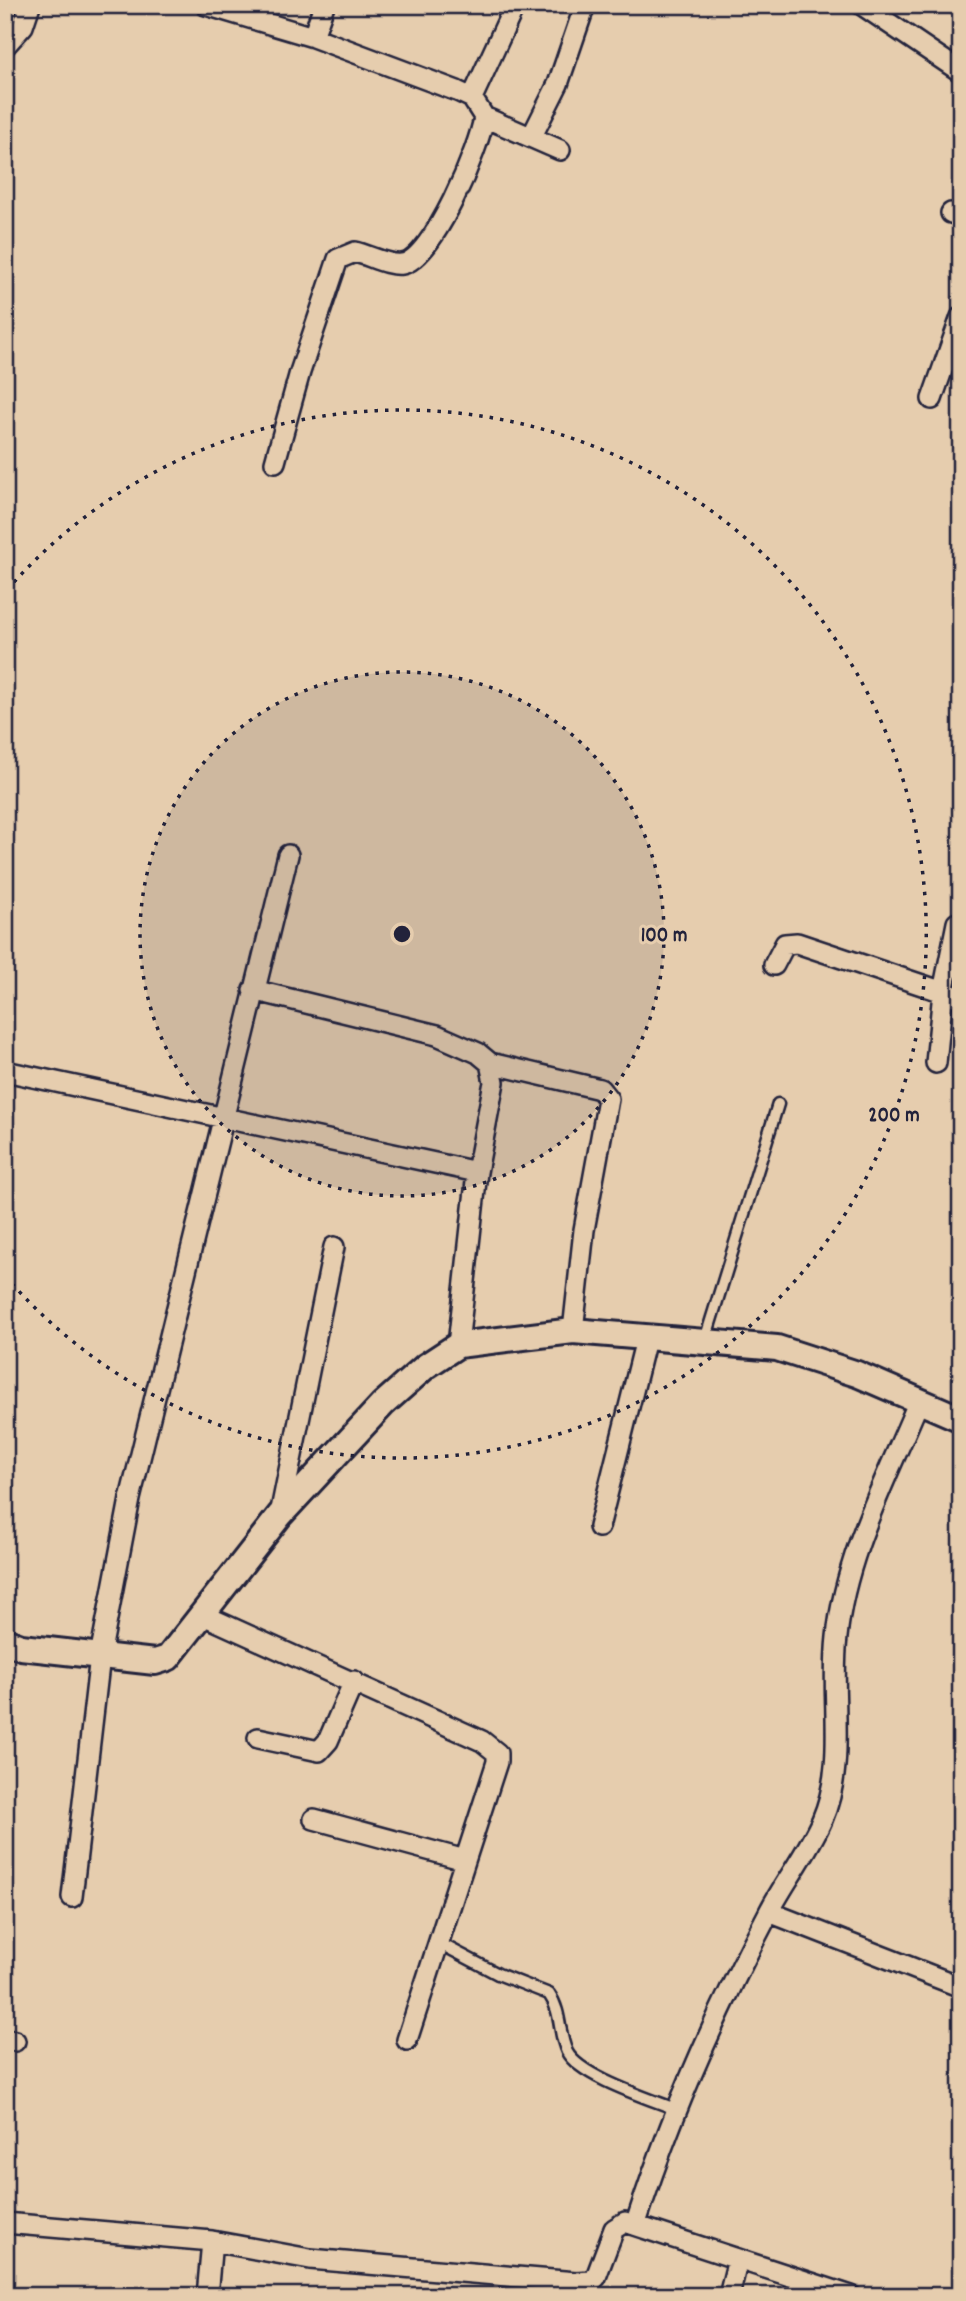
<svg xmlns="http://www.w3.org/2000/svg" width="966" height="2301" font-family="Dekko,sans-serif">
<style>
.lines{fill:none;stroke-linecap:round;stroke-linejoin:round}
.service-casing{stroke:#22223b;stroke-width:15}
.minor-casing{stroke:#22223b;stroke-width:24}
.tertiary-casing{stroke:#22223b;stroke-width:30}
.service{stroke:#e6cdae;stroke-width:10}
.minor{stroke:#e6cdae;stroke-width:19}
.tertiary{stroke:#e6cdae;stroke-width:24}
.ring{fill:none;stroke:#22223b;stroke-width:3.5;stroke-dasharray:3.5 7}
.centre{fill:#22223b;stroke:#e6cdae;stroke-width:3.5}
.ring-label{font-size:21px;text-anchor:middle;font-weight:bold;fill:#22223b;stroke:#e6cdae;stroke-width:6;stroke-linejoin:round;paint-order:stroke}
</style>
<rect width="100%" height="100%" fill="#e6cdae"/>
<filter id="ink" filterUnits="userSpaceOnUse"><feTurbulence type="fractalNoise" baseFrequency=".0143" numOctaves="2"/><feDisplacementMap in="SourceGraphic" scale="14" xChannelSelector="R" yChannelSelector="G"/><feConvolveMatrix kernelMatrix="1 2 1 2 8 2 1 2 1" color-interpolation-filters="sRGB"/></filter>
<g filter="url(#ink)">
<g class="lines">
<g class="service-casing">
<path id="service" d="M 705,1340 L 778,1104
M 439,1943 L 498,1974 L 549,1994 C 562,2012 558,2033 567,2052 C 580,2077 651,2099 678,2110"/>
</g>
<g class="minor-casing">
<path id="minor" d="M 206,5 L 313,37 L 457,91 L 472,98 L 484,117 C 480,146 433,260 402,264 C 388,266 369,255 355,252 L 338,259 L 300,372 L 275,462
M 862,5 L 961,72
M 313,37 L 324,5
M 5,46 L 23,26 L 30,5
M 472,98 L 515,5
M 484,117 L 560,150
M 532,136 L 558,84 L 585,5
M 951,213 L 961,216
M 932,399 L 961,317
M 774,965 L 785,944 L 797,943 L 961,998
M 253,990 L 437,1035 L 478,1053 L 490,1063 L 494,1082 L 477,1172 L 458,1345
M 490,1063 L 600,1089 L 608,1099 L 584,1230 L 573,1331
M 936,1063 L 943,992 L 957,923
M 5,1071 L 477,1172
M 280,1515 L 334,1247
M 599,1527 L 646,1339
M 201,1614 L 482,1741 L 497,1753 L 497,1762 L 407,2040
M 258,1738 L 319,1751 L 328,1741 L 354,1681
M 314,1819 L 465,1860
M 72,1897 L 100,1656 L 130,1499 L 288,855
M 769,1912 L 961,1987
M 5,2039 L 15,2041
M 5,2223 L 212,2241 L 310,2259 L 576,2282 L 592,2281 L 596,2277 L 614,2229 L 625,2222 L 851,2296
M 636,2223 C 670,2117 717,2011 769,1912 C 785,1881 808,1852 822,1820 C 847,1763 830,1697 837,1637 C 845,1555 887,1478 918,1403
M 207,2296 L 212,2241
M 729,2296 L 738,2259"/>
</g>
<g class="tertiary-casing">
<path id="tertiary" d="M 5,1641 L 21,1647 L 155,1662 L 168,1658 L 280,1515 L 383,1404 L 426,1366 L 458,1345 L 573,1331 L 777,1348 L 857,1374 L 961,1419"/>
</g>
<use href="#service" class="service"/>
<use href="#minor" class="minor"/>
<use href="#tertiary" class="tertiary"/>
</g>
</g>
<circle cx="402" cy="934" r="262" fill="#22223b" fill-opacity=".12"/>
<g class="ring">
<circle cx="402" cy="934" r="262"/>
<path d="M7 590A524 524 0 1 1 7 1278"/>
</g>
<circle cx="402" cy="934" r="10" class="centre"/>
<g class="ring-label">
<text x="664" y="941">100 m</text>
<text x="894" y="1121">200 m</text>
</g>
<rect width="966" height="2301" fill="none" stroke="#e6cdae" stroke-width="28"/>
<rect x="14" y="14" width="938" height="2273" fill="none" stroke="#22223b" stroke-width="2.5" filter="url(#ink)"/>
</svg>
